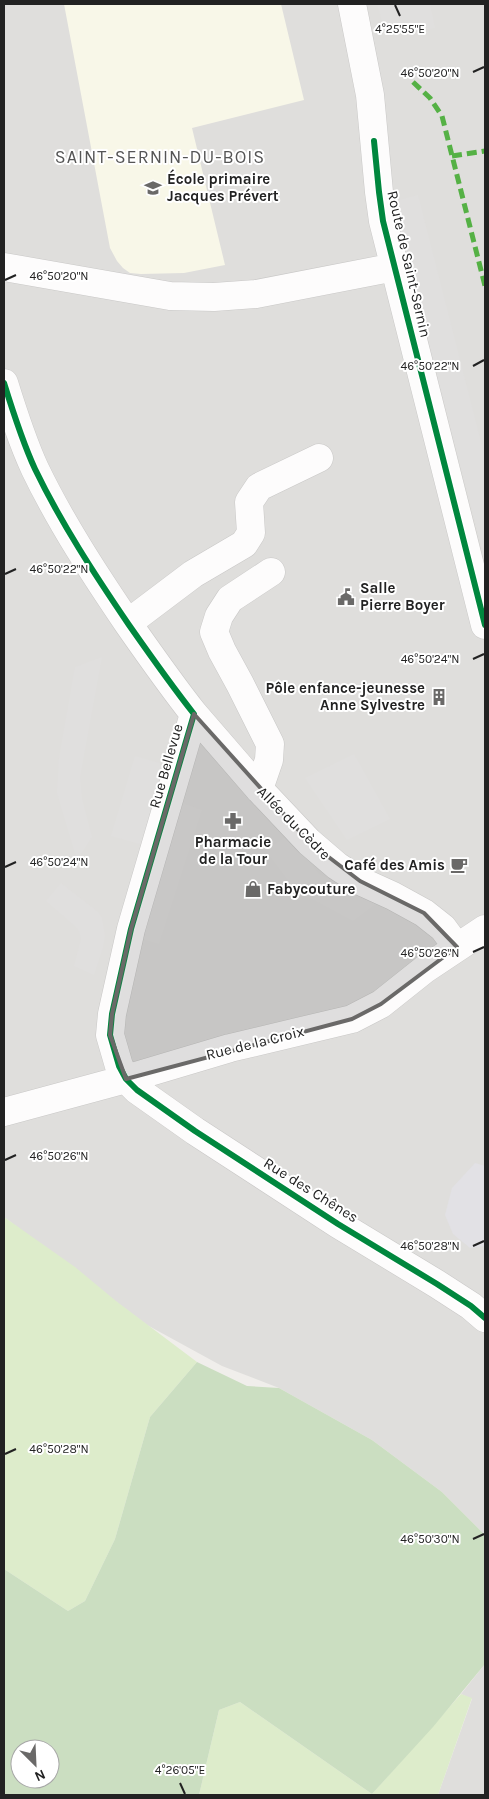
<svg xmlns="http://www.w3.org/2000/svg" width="489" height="1799" font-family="Karla,sans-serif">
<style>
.residential{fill:#dfdedc}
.education{fill:#f8f7e8}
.grass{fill:#ddeccb}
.forest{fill:#cbdec1;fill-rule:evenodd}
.parking{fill:#e0dfde}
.plaza{fill:#e2e1e5}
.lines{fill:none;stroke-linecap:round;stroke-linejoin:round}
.minor-casing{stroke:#c9c8c7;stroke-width:29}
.minor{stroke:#fdfcfc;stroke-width:28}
.quiet{stroke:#55b145;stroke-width:5;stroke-dasharray:10 5;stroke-linecap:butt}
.cycleway-casing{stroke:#fff;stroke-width:9}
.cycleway{stroke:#00873e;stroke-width:6}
.marked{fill:#6a6968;fill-opacity:0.2;stroke:#6a6968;stroke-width:4;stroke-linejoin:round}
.ticks{fill:none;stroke:#222;stroke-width:2}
.labels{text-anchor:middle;stroke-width:4;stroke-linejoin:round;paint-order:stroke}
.poi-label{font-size:15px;font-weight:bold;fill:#222;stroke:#fff;text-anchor:start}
.street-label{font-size:15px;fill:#222;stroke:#fff}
.quarter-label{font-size:18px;letter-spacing:1px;fill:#555;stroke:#fff}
.ticks-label{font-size:12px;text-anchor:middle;fill:#222;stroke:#fff;stroke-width:4;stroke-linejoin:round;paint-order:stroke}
</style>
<rect width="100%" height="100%" fill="#f0eeeb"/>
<path class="residential" d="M 4,4 L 485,4 L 485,1535 L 442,1492 L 372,1440 L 279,1388 L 222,1366 L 147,1325 L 4,1217 Z
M 485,1664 L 485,1795 L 438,1795 L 472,1699 L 461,1694 Z"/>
<path class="education" d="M 64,4 L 281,4 L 304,100 L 192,128 L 225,265 L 184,273 L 141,274 L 130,273 L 123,268 L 117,261 L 110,248 Z"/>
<path class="grass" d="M 4,1217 L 75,1267 L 116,1301 L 197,1362 L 150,1417 L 115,1539 L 85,1601 L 68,1611 L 4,1569 Z
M 461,1694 L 472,1698 L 438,1795 L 199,1795 L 219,1710 L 240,1702 L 372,1794 Z"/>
<path class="forest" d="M 197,1362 L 247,1386 L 279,1388 L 372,1440 L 442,1492 L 485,1535 L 485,1664 L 433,1727 L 372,1794 L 240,1702 L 219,1710 L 199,1795 L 4,1795 L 4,1569 L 68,1611 L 85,1601 L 115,1539 L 150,1417 ZM 20,1749 L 50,1749 L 50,1779 L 20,1779 Z"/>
<path class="parking" d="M 377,4 L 430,4 L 435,28 L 386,35 Z
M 418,195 L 485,458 L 485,560 L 392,202 Z
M 102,657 L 80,777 L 82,799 L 92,837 L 77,860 L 57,793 L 59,758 L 75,667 Z
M 354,754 L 390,819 L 347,840 L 305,778 Z
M 135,756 L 166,765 L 143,845 L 111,836 Z
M 182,803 L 202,810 L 159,944 L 138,938 Z
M 289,834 L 319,874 L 377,903 L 353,921 L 295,890 L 266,851 Z
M 61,883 L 97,911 L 102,918 L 105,935 L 103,947 L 94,975 L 74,966 L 81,939 L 79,931 L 75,926 L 46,901 Z"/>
<path class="plaza" d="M 475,1163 L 485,1166 L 485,1246 L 470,1248 L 453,1234 L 445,1215 L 452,1188 Z"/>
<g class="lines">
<g class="minor-casing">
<path id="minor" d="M 352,4 L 370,95 L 379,192 L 383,221 L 485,625
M 4,267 L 170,296 L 214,297 L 256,294 L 395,267
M 4,383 C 13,412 22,441 35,469 C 61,523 95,575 129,625 C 150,655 171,685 194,714 L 131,929 L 112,1014 L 110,1035 L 119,1066 L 126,1079 L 137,1090 L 195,1131 L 338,1224 L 437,1284 L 471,1306 L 485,1318
M 128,623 L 193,574 L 244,544 L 251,533 L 249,502 L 259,487 L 319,458
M 194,714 L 259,789 L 309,842 L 337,866 L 360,881 L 393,896 L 424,913 L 443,928 L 457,947
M 259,789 L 269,760 L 270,744 L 240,684 L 222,651 L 214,632 L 219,616 L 230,599 L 271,572
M 4,1112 L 126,1079 L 230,1048 L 352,1019 L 381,1004 L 425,969 L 485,929"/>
</g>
<use href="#minor" class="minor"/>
<path class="quiet" d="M 413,82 L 430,98 L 442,116 L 485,286
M 452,156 L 485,151"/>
<g class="cycleway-casing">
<path id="cycleway" d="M 374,141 L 379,192 L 383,221 L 485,625
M 4,383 C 13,412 22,441 35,469 C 61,523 95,575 129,625 C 150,655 171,685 194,714 L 131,929 L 112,1014 L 110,1035 L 119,1066 L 126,1079 L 137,1090 L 195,1131 L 338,1224 L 437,1284 L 471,1306 L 485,1318"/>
</g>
<use href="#cycleway" class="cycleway"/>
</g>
<path class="marked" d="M 194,714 L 309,842 L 360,881 L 424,913 L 457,947 L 381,1004 L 352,1019 L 126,1079 L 110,1035 L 112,1014 L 131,929 Z"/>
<path class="ticks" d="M 395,5 L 400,16M 473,72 L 484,67M 5,280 L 16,275M 473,366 L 484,360M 5,574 L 16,569M 473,659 L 484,654M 5,867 L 16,862M 473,952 L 484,947M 5,1160 L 16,1155M 473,1246 L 484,1241M 5,1454 L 16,1449M 473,1539 L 484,1534M 180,1783 L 185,1794"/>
<defs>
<g id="school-bare" transform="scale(1.35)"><path d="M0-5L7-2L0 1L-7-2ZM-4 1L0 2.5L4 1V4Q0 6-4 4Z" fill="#6a6968" stroke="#fff" stroke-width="2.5" paint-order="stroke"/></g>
<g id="civic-bare" transform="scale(1.35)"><path d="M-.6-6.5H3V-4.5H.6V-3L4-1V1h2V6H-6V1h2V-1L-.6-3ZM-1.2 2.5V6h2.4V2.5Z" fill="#6a6968" stroke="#fff" stroke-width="2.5" paint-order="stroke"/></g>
<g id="building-bare" transform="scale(1.35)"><path d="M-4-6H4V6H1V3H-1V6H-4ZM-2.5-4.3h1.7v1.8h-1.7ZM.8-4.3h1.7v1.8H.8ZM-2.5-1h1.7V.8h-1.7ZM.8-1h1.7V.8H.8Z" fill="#6a6968" stroke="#fff" stroke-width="2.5" paint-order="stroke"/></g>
<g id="pharmacy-bare" transform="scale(1.35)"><path d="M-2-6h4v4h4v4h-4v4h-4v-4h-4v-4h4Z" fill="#6a6968" stroke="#fff" stroke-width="2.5" paint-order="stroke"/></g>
<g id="cafe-bare" transform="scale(1.35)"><path d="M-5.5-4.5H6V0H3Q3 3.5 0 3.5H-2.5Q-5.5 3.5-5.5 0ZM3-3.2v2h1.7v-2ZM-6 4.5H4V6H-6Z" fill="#6a6968" stroke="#fff" stroke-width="2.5" paint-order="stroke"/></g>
<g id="shop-bare" transform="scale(1.35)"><path d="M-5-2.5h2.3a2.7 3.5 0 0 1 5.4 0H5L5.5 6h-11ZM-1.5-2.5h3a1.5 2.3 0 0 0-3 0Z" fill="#6a6968" stroke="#fff" stroke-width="2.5" paint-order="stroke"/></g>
</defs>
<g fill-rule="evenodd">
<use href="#school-bare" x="153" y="188"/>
<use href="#civic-bare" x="346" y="597"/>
<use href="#building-bare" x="439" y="697"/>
<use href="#pharmacy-bare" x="233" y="821"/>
<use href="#cafe-bare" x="459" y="865"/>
<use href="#shop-bare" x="253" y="889"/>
</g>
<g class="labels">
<g class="poi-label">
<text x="167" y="184">École primaire<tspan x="167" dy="17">Jacques Prévert</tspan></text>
<text x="360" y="593">Salle<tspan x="360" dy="17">Pierre Boyer</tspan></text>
<text x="425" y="693" text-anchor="end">Pôle enfance-jeunesse<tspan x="425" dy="17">Anne Sylvestre</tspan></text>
<text x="233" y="847" text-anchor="middle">Pharmacie<tspan x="233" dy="17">de la Tour</tspan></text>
<text x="445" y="870" text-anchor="end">Café des Amis</text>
<text x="267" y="894">Fabycouture</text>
</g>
<g class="street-label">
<text transform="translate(409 264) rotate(77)" y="5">Route de Saint-Sernin</text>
<text transform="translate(166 766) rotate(-74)" y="5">Rue Bellevue</text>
<text transform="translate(294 823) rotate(45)" y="5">Allée du Cèdre</text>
<text transform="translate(255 1043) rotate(-14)" y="5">Rue de la Croix</text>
<text transform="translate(311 1190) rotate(32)" y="5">Rue des Chênes</text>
</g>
<g class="quarter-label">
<text x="160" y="163">SAINT-SERNIN-DU-BOIS</text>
</g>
</g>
<g class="ticks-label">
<text x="400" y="33">4°25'55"E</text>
<text x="430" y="77">46°50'20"N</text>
<text x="59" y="280">46°50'20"N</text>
<text x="430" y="370">46°50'22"N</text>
<text x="59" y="573">46°50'22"N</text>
<text x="430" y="663">46°50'24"N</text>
<text x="59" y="866">46°50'24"N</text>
<text x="430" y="957">46°50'26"N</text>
<text x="59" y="1160">46°50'26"N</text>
<text x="430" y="1250">46°50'28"N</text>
<text x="59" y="1453">46°50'28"N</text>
<text x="430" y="1543">46°50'30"N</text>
<text x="180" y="1774">4°26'05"E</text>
</g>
<rect width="489" height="1799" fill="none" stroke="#222222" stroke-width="10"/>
<g transform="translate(35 1764) rotate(156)"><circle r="24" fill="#ffffff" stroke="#a7a7a7"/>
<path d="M0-4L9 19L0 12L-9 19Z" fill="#6a6968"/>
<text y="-8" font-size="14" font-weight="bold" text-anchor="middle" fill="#222222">N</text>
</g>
</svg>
